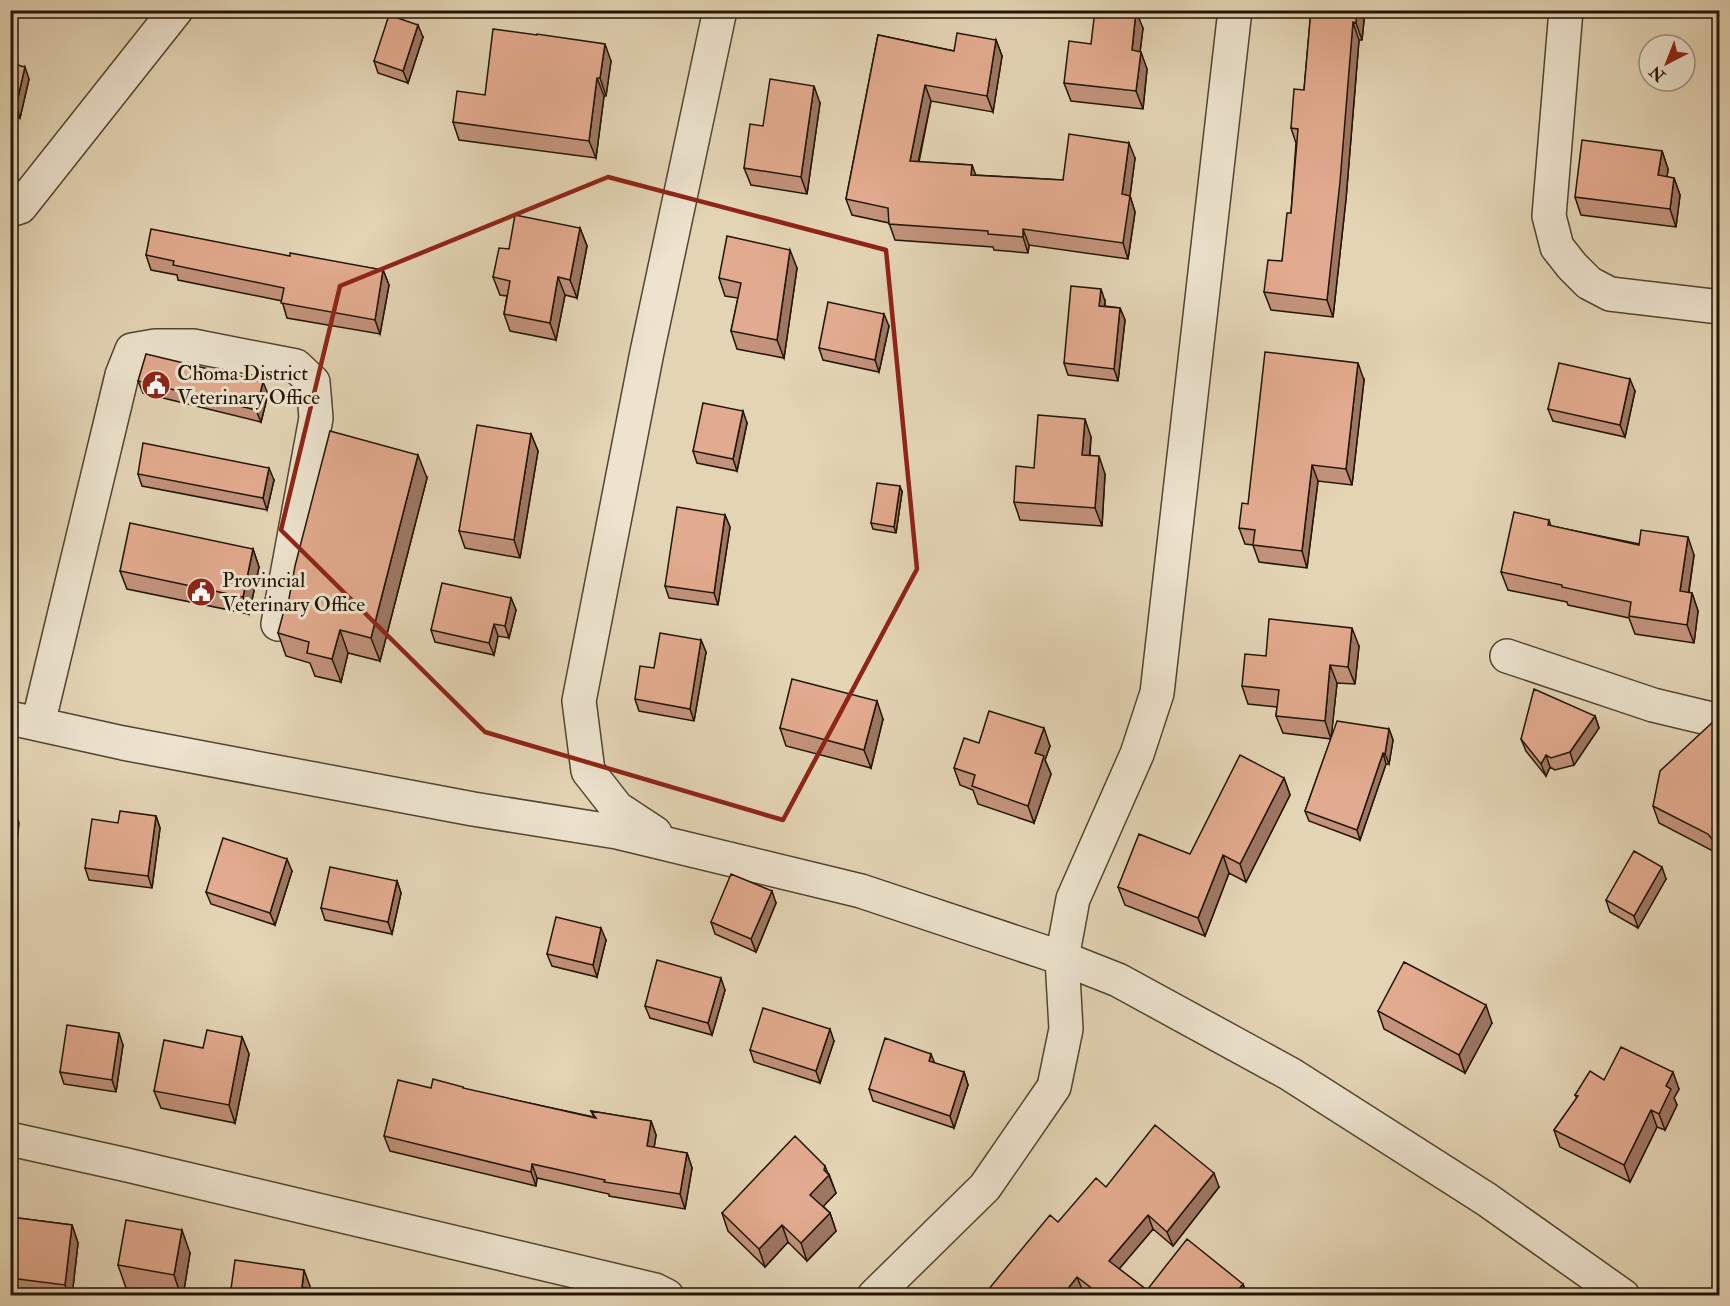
<svg xmlns="http://www.w3.org/2000/svg" width="1730" height="1306" font-family="'IM FELL Double Pica',serif">
<style>
.lines{fill:none;stroke-linecap:round;stroke-linejoin:round}
.minor-casing{stroke:#524530;stroke-width:36}
.minor{stroke:#ede3ce;stroke-width:33}
.wall{fill:#c2927a;stroke:#221504;stroke-width:1.5}
.shaded-wall{fill:#9e7763;stroke:#221504;stroke-width:1.5}
.building{fill:#e2aa8e;stroke:#221504;stroke-width:1.5}
.marked{fill:none;stroke:#8f2418;stroke-width:4.5;stroke-linejoin:round}
.labels{text-anchor:middle;stroke-width:6;stroke-linejoin:round;paint-order:stroke}
.poi-label{font-size:21px;fill:#221504;stroke:#ede3ce;text-anchor:start}
</style>
<rect width="100%" height="100%" fill="#e3d4b4"/>
<filter id="stains"><feTurbulence type="fractalNoise" baseFrequency=".00333" numOctaves="4"/><feColorMatrix values="0 0 0 0 .2 0 0 0 0 .09 0 0 0 0 .02 0 0 0 .5 -.17"/></filter>
<radialGradient id="worn" r=".72"><stop offset=".6" stop-color="#630" stop-opacity="0"/><stop offset="1" stop-color="#630" stop-opacity=".3"/></radialGradient>
<g class="lines">
<g class="minor-casing">
<path id="minor" d="M 1566,10 L 1549,216 L 1557,247 L 1572,266 L 1589,283 L 1610,294 L 1720,307
M 10,210 L 20,207 L 176,10
M 1507,656 L 1653,705 L 1720,721
M 10,718 L 123,743 L 473,809 L 617,832 L 861,891 L 1062,958 L 1118,980 L 1290,1074 L 1486,1199 L 1623,1296
M 38,724 L 122,375 L 132,350 L 155,346 L 193,346 L 296,366 L 313,382 L 316,418 L 278,624
M 655,833 L 617,808 L 588,771 L 579,701 L 647,352 L 720,10
M 10,1139 L 127,1165 L 655,1290 L 667,1296
M 874,1296 L 985,1187 L 1054,1087 L 1066,1029 L 1062,958 L 1073,899 L 1137,754 L 1157,693 L 1235,10"/>
</g>
<use href="#minor" class="minor"/>
</g>
<path class="wall" d="M 1311,10 L 1365,10 L 1362,40 L 1359,40 L 1346,199 L 1333,317 L 1271,310 L 1264,292 L 1282,261 L 1291,213 L 1296,143 L 1291,128 L 1304,90 Z
M 1143,28 L 1140,52 L 1147,69 L 1143,109 L 1071,101 L 1064,83 L 1091,44 Z
M 878,35 L 954,51 L 996,40 L 1002,56 L 993,112 L 931,101 L 919,162 L 972,165 L 975,175 L 1063,180 L 1135,158 L 1130,196 L 1135,212 L 1128,259 L 1029,245 L 1028,253 L 994,250 L 993,247 L 895,240 L 889,223 L 852,215 L 846,199 Z
M 423,37 L 408,83 L 378,73 L 374,61 Z
M 611,61 L 606,96 L 604,96 L 596,158 L 459,140 L 453,122 L 485,95 Z
M 10,63 L 29,79 L 20,118 L 10,116 Z
M 820,103 L 807,194 L 751,185 L 744,168 L 763,126 Z
M 1662,151 L 1668,169 L 1667,177 L 1674,178 L 1680,195 L 1676,227 L 1581,215 L 1575,197 Z
M 580,228 L 587,246 L 577,298 L 565,295 L 556,340 L 510,331 L 504,314 L 507,296 L 500,295 L 493,277 L 509,249 Z
M 146,255 L 290,256 L 383,270 L 389,285 L 380,334 L 287,318 L 282,301 L 178,280 L 177,275 L 151,270 Z
M 797,268 L 784,358 L 737,349 L 731,331 L 738,298 L 725,296 L 719,278 Z
M 1105,301 L 1105,306 L 1120,308 L 1125,320 L 1118,381 L 1068,375 L 1064,363 Z
M 889,326 L 879,372 L 823,360 L 819,348 Z
M 1364,380 L 1352,485 L 1318,481 L 1307,568 L 1259,562 L 1253,545 L 1245,544 L 1239,528 Z
M 138,381 L 268,394 L 261,422 L 143,393 Z
M 1635,391 L 1625,437 L 1553,421 L 1548,409 Z
M 747,423 L 737,471 L 697,463 L 693,451 Z
M 531,434 L 538,451 L 520,558 L 465,548 L 459,531 Z
M 1091,437 L 1090,455 L 1105,474 L 1102,526 L 1020,520 L 1014,502 L 1034,468 Z
M 138,474 L 274,480 L 267,510 L 142,486 Z
M 427,478 L 380,661 L 348,653 L 341,682 L 315,676 L 310,663 L 286,656 L 278,633 Z
M 902,492 L 896,533 L 873,529 L 871,523 Z
M 725,515 L 730,527 L 718,605 L 669,598 L 665,586 Z
M 1549,520 L 1551,526 L 1694,555 L 1689,592 L 1692,593 L 1698,611 L 1694,643 L 1635,634 L 1629,618 L 1568,605 L 1567,602 L 1508,590 L 1501,572 Z
M 253,549 L 259,567 L 249,614 L 127,589 L 120,571 Z
M 511,598 L 516,610 L 509,638 L 498,636 L 494,655 L 435,642 L 431,630 Z
M 701,640 L 706,652 L 694,721 L 639,711 L 635,699 L 654,668 Z
M 1359,646 L 1355,684 L 1337,683 L 1331,737 L 1389,729 L 1393,740 L 1389,764 L 1386,764 L 1360,840 L 1309,821 L 1305,811 L 1331,739 L 1283,733 L 1276,716 L 1277,707 L 1248,704 L 1242,686 Z
M 1595,716 L 1599,728 L 1574,765 L 1555,770 L 1550,767 L 1546,776 L 1526,751 L 1521,739 Z
M 883,719 L 871,768 L 786,746 L 780,728 Z
M 1719,721 L 1719,858 L 1715,852 L 1659,823 L 1653,806 Z
M 979,743 L 1050,746 L 1045,760 L 1051,774 L 1034,823 L 978,804 L 973,790 L 960,785 L 954,768 Z
M 1284,778 L 1290,795 L 1246,882 L 1229,873 L 1205,936 L 1125,905 L 1118,887 L 1190,854 Z
M 156,816 L 160,828 L 152,888 L 89,880 L 85,868 L 118,823 Z
M 292,871 L 275,925 L 211,904 L 206,892 Z
M 1666,879 L 1638,928 L 1610,912 L 1606,900 Z
M 397,881 L 401,893 L 392,934 L 325,920 L 321,908 Z
M 776,903 L 756,952 L 715,934 L 711,922 Z
M 606,940 L 597,977 L 552,966 L 547,954 Z
M 725,990 L 712,1035 L 650,1018 L 645,1006 Z
M 1378,1011 L 1492,1023 L 1465,1073 L 1384,1029 Z
M 242,1037 L 249,1054 L 235,1123 L 161,1108 L 154,1091 L 203,1048 Z
M 834,1041 L 820,1083 L 754,1062 L 750,1050 Z
M 123,1045 L 116,1092 L 64,1084 L 60,1072 Z
M 964,1072 L 968,1085 L 954,1128 L 873,1101 L 869,1089 Z
M 1604,1080 L 1679,1089 L 1674,1098 L 1677,1105 L 1665,1130 L 1657,1127 L 1630,1182 L 1560,1147 L 1554,1130 L 1577,1098 L 1575,1095 Z
M 463,1087 L 464,1089 L 594,1117 L 591,1111 L 651,1121 L 656,1135 L 654,1148 L 687,1153 L 692,1168 L 685,1209 L 609,1196 L 609,1194 L 537,1178 L 536,1186 L 390,1151 L 384,1136 Z
M 829,1174 L 836,1193 L 823,1206 L 830,1213 L 836,1231 L 807,1261 L 788,1242 L 765,1267 L 728,1231 L 722,1213 Z
M 1106,1187 L 1219,1187 L 1173,1246 L 1153,1229 L 1119,1269 L 1147,1290 L 1243,1284 L 1247,1296 L 1087,1296 L 1083,1292 L 1080,1296 L 983,1296 L 1058,1222 Z
M 10,1217 L 72,1225 L 78,1243 L 72,1296 L 10,1295 Z
M 190,1253 L 183,1296 L 170,1296 L 126,1288 L 118,1265 Z"/>
<path class="shaded-wall" d="M 1357,10 L 1365,10 L 1362,40 L 1356,23 Z
M 1136,11 L 1143,28 L 1138,68 L 1132,50 Z
M 1353,22 L 1359,40 L 1346,199 L 1333,317 L 1327,300 Z
M 418,25 L 423,37 L 408,83 L 403,71 Z
M 996,40 L 1002,56 L 993,112 L 987,96 Z
M 605,44 L 611,61 L 606,96 L 600,78 Z
M 1141,52 L 1147,69 L 1143,109 L 1136,91 Z
M 25,67 L 29,79 L 20,118 L 16,106 Z
M 597,78 L 604,96 L 596,158 L 589,141 Z
M 925,85 L 931,101 L 915,177 L 910,161 Z
M 814,86 L 820,103 L 807,194 L 801,177 Z
M 1129,143 L 1135,158 L 1130,196 L 1135,212 L 1128,259 L 1123,243 L 1122,194 Z
M 1662,151 L 1668,169 L 1665,193 L 1658,175 Z
M 972,165 L 978,181 L 971,175 Z
M 1674,178 L 1680,195 L 1676,227 L 1670,209 Z
M 580,228 L 587,246 L 577,298 L 570,280 Z
M 1023,229 L 1029,245 L 1028,253 L 1023,237 Z
M 790,250 L 797,268 L 784,358 L 777,340 Z
M 383,270 L 389,285 L 380,334 L 375,320 Z
M 558,277 L 565,295 L 556,340 L 550,323 Z
M 1101,289 L 1105,301 L 1103,318 L 1099,306 Z
M 1120,308 L 1125,320 L 1118,381 L 1114,369 Z
M 884,314 L 889,326 L 879,372 L 875,360 Z
M 1358,363 L 1364,380 L 1352,485 L 1346,469 Z
M 1630,379 L 1635,391 L 1625,437 L 1620,425 Z
M 263,382 L 268,394 L 261,422 L 256,410 Z
M 743,411 L 747,423 L 737,471 L 733,459 Z
M 1085,419 L 1091,437 L 1088,472 L 1082,455 Z
M 531,434 L 538,451 L 520,558 L 514,540 Z
M 418,455 L 427,478 L 380,661 L 371,638 Z
M 1099,456 L 1105,474 L 1102,526 L 1095,508 Z
M 1312,465 L 1318,481 L 1307,568 L 1302,551 Z
M 269,468 L 274,480 L 267,510 L 263,498 Z
M 900,486 L 902,492 L 896,533 L 894,527 Z
M 725,515 L 730,527 L 718,605 L 714,593 Z
M 1688,537 L 1694,555 L 1686,609 L 1680,591 Z
M 253,549 L 259,567 L 249,614 L 243,597 Z
M 1692,593 L 1698,611 L 1694,643 L 1687,625 Z
M 511,598 L 516,610 L 509,638 L 505,626 Z
M 494,624 L 498,636 L 494,655 L 489,643 Z
M 1352,628 L 1359,646 L 1355,684 L 1348,667 Z
M 340,630 L 348,653 L 341,682 L 332,659 Z
M 701,640 L 706,652 L 694,721 L 690,709 Z
M 1330,665 L 1337,683 L 1331,739 L 1325,721 Z
M 877,701 L 883,719 L 871,768 L 864,750 Z
M 1595,716 L 1599,728 L 1574,765 L 1570,752 Z
M 1044,728 L 1050,746 L 1045,760 L 1051,774 L 1034,823 L 1028,806 L 1035,753 Z
M 1389,729 L 1393,740 L 1389,764 L 1385,754 Z
M 1383,753 L 1386,764 L 1360,840 L 1357,830 Z
M 1546,755 L 1550,767 L 1546,776 L 1541,764 Z
M 1284,778 L 1290,795 L 1246,882 L 1240,864 Z
M 15,811 L 19,823 L 13,876 L 10,870 L 10,846 Z
M 156,816 L 160,828 L 152,888 L 148,876 Z
M 1223,855 L 1229,873 L 1205,936 L 1198,918 Z
M 287,859 L 292,871 L 275,925 L 270,913 Z
M 1662,867 L 1666,879 L 1638,928 L 1634,916 Z
M 397,881 L 401,893 L 392,934 L 388,922 Z
M 772,891 L 776,903 L 756,952 L 751,939 Z
M 601,928 L 606,940 L 597,977 L 593,965 Z
M 721,978 L 725,990 L 712,1035 L 708,1023 Z
M 1486,1005 L 1492,1023 L 1465,1073 L 1459,1055 Z
M 10,1027 L 13,1035 L 10,1048 Z
M 830,1029 L 834,1041 L 820,1083 L 816,1071 Z
M 119,1033 L 123,1045 L 116,1092 L 112,1080 Z
M 242,1037 L 249,1054 L 235,1123 L 229,1105 Z
M 931,1054 L 936,1066 L 929,1061 Z
M 964,1072 L 968,1085 L 954,1128 L 950,1116 Z
M 1673,1072 L 1679,1089 L 1674,1098 L 1677,1105 L 1665,1130 L 1659,1114 L 1666,1086 Z
M 1651,1110 L 1657,1127 L 1630,1182 L 1624,1165 Z
M 651,1121 L 656,1135 L 652,1161 L 647,1146 Z
M 687,1153 L 692,1168 L 685,1209 L 680,1194 Z
M 532,1164 L 537,1178 L 536,1186 L 531,1172 Z
M 825,1166 L 836,1193 L 817,1213 L 810,1195 Z
M 1214,1173 L 1219,1187 L 1173,1246 L 1167,1232 Z
M 830,1213 L 836,1231 L 807,1261 L 801,1243 Z
M 1148,1215 L 1153,1229 L 1114,1275 L 1109,1261 Z
M 72,1225 L 78,1243 L 72,1296 L 69,1296 L 65,1285 Z
M 782,1225 L 788,1242 L 765,1267 L 759,1249 Z
M 182,1230 L 190,1253 L 183,1296 L 181,1296 L 174,1275 Z
M 304,1270 L 310,1286 L 309,1296 L 302,1287 Z
M 1077,1277 L 1083,1292 L 1080,1296 L 1062,1296 Z
M 1243,1284 L 1247,1296 L 1233,1296 Z"/>
<path class="building" d="M 1095,10 L 1136,11 L 1132,50 L 1141,52 L 1136,91 L 1064,83 L 1069,41 L 1091,44 Z
M 1311,10 L 1357,10 L 1356,23 L 1353,22 L 1340,182 L 1327,300 L 1264,292 L 1268,260 L 1282,261 L 1287,213 L 1291,213 L 1298,129 L 1291,128 L 1294,89 L 1304,90 Z
M 389,15 L 418,25 L 403,71 L 374,61 Z
M 493,29 L 537,35 L 537,34 L 605,44 L 600,78 L 597,78 L 589,141 L 453,122 L 457,91 L 485,95 Z
M 957,33 L 996,40 L 987,96 L 925,85 L 910,161 L 972,165 L 971,175 L 1063,180 L 1069,134 L 1129,143 L 1122,194 L 1130,196 L 1123,243 L 1023,229 L 1023,237 L 988,234 L 988,231 L 889,224 L 888,208 L 846,199 L 878,35 L 954,51 Z
M 10,63 L 25,67 L 16,106 L 10,105 Z
M 770,79 L 814,86 L 801,177 L 744,168 L 750,124 L 763,126 Z
M 1582,140 L 1662,151 L 1658,175 L 1674,178 L 1670,209 L 1575,197 Z
M 515,215 L 580,228 L 570,280 L 558,277 L 550,323 L 504,314 L 510,281 L 493,277 L 499,248 L 509,249 Z
M 151,229 L 290,256 L 290,253 L 383,270 L 375,320 L 281,303 L 284,288 L 173,265 L 174,261 L 146,255 Z
M 727,236 L 790,250 L 777,340 L 731,331 L 741,283 L 719,278 Z
M 1071,286 L 1101,289 L 1099,306 L 1120,308 L 1114,369 L 1064,363 Z
M 828,302 L 884,314 L 875,360 L 819,348 Z
M 1265,352 L 1358,363 L 1346,469 L 1312,465 L 1302,551 L 1253,545 L 1255,530 L 1239,528 L 1242,503 L 1248,504 Z
M 146,354 L 263,382 L 256,410 L 138,381 Z
M 1559,363 L 1630,379 L 1620,425 L 1548,409 Z
M 703,403 L 743,411 L 733,459 L 693,451 Z
M 1038,415 L 1085,419 L 1082,455 L 1099,456 L 1095,508 L 1014,502 L 1016,466 L 1034,468 Z
M 477,425 L 531,434 L 514,540 L 459,531 Z
M 330,431 L 418,455 L 371,638 L 340,630 L 332,659 L 307,653 L 309,642 L 278,633 L 283,614 L 288,604 L 295,566 Z
M 143,443 L 269,468 L 263,498 L 138,474 Z
M 877,483 L 900,486 L 894,527 L 871,523 Z
M 677,507 L 725,515 L 714,593 L 665,586 Z
M 1514,512 L 1549,520 L 1548,525 L 1639,545 L 1641,530 L 1688,537 L 1680,591 L 1692,593 L 1687,625 L 1629,616 L 1631,602 L 1562,587 L 1562,585 L 1501,572 Z
M 130,523 L 253,549 L 243,597 L 120,571 Z
M 442,583 L 511,598 L 505,626 L 494,624 L 489,643 L 431,630 Z
M 1269,619 L 1352,628 L 1348,667 L 1330,665 L 1325,721 L 1276,716 L 1279,690 L 1242,686 L 1245,654 L 1266,656 Z
M 660,633 L 701,640 L 690,709 L 635,699 L 640,666 L 654,668 Z
M 792,679 L 877,701 L 864,750 L 780,728 Z
M 1534,689 L 1595,716 L 1570,752 L 1551,758 L 1546,755 L 1541,764 L 1521,739 Z
M 989,711 L 1044,728 L 1035,753 L 1044,756 L 1028,806 L 972,786 L 975,775 L 954,768 L 964,738 L 979,743 Z
M 1337,721 L 1389,729 L 1385,754 L 1383,753 L 1357,830 L 1305,811 Z
M 1714,721 L 1719,721 L 1719,848 L 1708,834 L 1653,806 L 1660,771 Z
M 1240,755 L 1284,778 L 1240,864 L 1223,855 L 1198,918 L 1118,887 L 1139,834 L 1190,854 Z
M 10,811 L 15,811 L 10,846 Z
M 120,811 L 156,816 L 148,876 L 85,868 L 92,819 L 118,823 Z
M 223,838 L 287,859 L 270,913 L 206,892 Z
M 1634,851 L 1662,867 L 1634,916 L 1606,900 Z
M 330,867 L 397,881 L 388,922 L 321,908 Z
M 731,874 L 772,891 L 751,939 L 711,922 Z
M 556,917 L 601,928 L 593,965 L 547,954 Z
M 657,960 L 721,978 L 708,1023 L 645,1006 Z
M 1404,962 L 1486,1005 L 1459,1055 L 1378,1011 Z
M 763,1008 L 830,1029 L 816,1071 L 750,1050 Z
M 67,1025 L 119,1033 L 112,1080 L 60,1072 Z
M 207,1030 L 242,1037 L 229,1105 L 154,1091 L 164,1040 L 203,1048 Z
M 885,1038 L 931,1054 L 929,1061 L 964,1072 L 950,1116 L 869,1089 Z
M 1621,1047 L 1673,1072 L 1666,1086 L 1671,1089 L 1659,1114 L 1651,1110 L 1624,1165 L 1554,1130 L 1578,1096 L 1575,1095 L 1590,1071 L 1604,1080 Z
M 433,1079 L 463,1087 L 463,1088 L 596,1118 L 591,1111 L 651,1121 L 647,1146 L 687,1153 L 680,1194 L 604,1182 L 605,1180 L 532,1164 L 531,1172 L 384,1136 L 398,1080 L 431,1088 Z
M 1155,1125 L 1214,1173 L 1167,1232 L 1148,1215 L 1109,1261 L 1147,1290 L 1187,1239 L 1243,1284 L 1233,1296 L 1102,1296 L 1077,1277 L 1062,1296 L 983,1296 L 1050,1215 L 1058,1222 L 1096,1178 L 1106,1187 Z
M 795,1136 L 825,1166 L 824,1170 L 829,1175 L 810,1195 L 830,1213 L 801,1243 L 782,1225 L 759,1249 L 722,1213 Z
M 10,1217 L 72,1225 L 65,1285 L 10,1278 Z
M 126,1220 L 182,1230 L 174,1275 L 118,1265 Z
M 235,1260 L 304,1270 L 302,1287 L 338,1296 L 230,1296 Z
M 384,1291 L 404,1296 L 383,1296 Z"/>
<path class="marked" d="M 608,177 L 886,250 L 917,569 L 783,820 L 485,732 L 281,530 L 340,286 Z"/>
<defs>
<g id="civic-disc" transform="scale(1.5)"><circle r="9.5" fill="#8f2418" stroke="#ede3ce"/><path d="M-.6-6.5H3V-4.5H.6V-3L4-1V1h2V6H-6V1h2V-1L-.6-3ZM-1.2 2.5V6h2.4V2.5Z" fill="#fff"/></g>
</defs>
<g fill-rule="evenodd">
<use href="#civic-disc" x="156" y="385"/>
<use href="#civic-disc" x="201" y="592"/>
</g>
<g class="labels">
<g class="poi-label">
<text x="177" y="380">Choma District<tspan x="177" dy="24">Veterinary Office</tspan></text>
<text x="222" y="587">Provincial<tspan x="222" dy="24">Veterinary Office</tspan></text>
</g>
</g>
<rect width="1730" height="1306" fill="none" stroke="#e3d4b4" stroke-width="36"/>
<rect x="12" y="12" width="1706" height="1282" fill="none" stroke="#221504" stroke-width="3"/>
<rect x="18" y="18" width="1694" height="1270" fill="none" stroke="#221504" stroke-width="1.5"/>
<g transform="translate(1667 63) rotate(222)"><circle r="28" fill="#ede3ce" stroke="#9c917d" stroke-width="1.5"/>
<path d="M0-4.5L10 22L0 15L-10 22Z" fill="#8f2418"/>
<text y="-9" font-size="16" font-weight="bold" text-anchor="middle" fill="#221504">N</text>
</g>
<rect width="100%" height="100%" filter="url(#stains)"/>
<rect width="100%" height="100%" fill="url(#worn)"/>
</svg>
